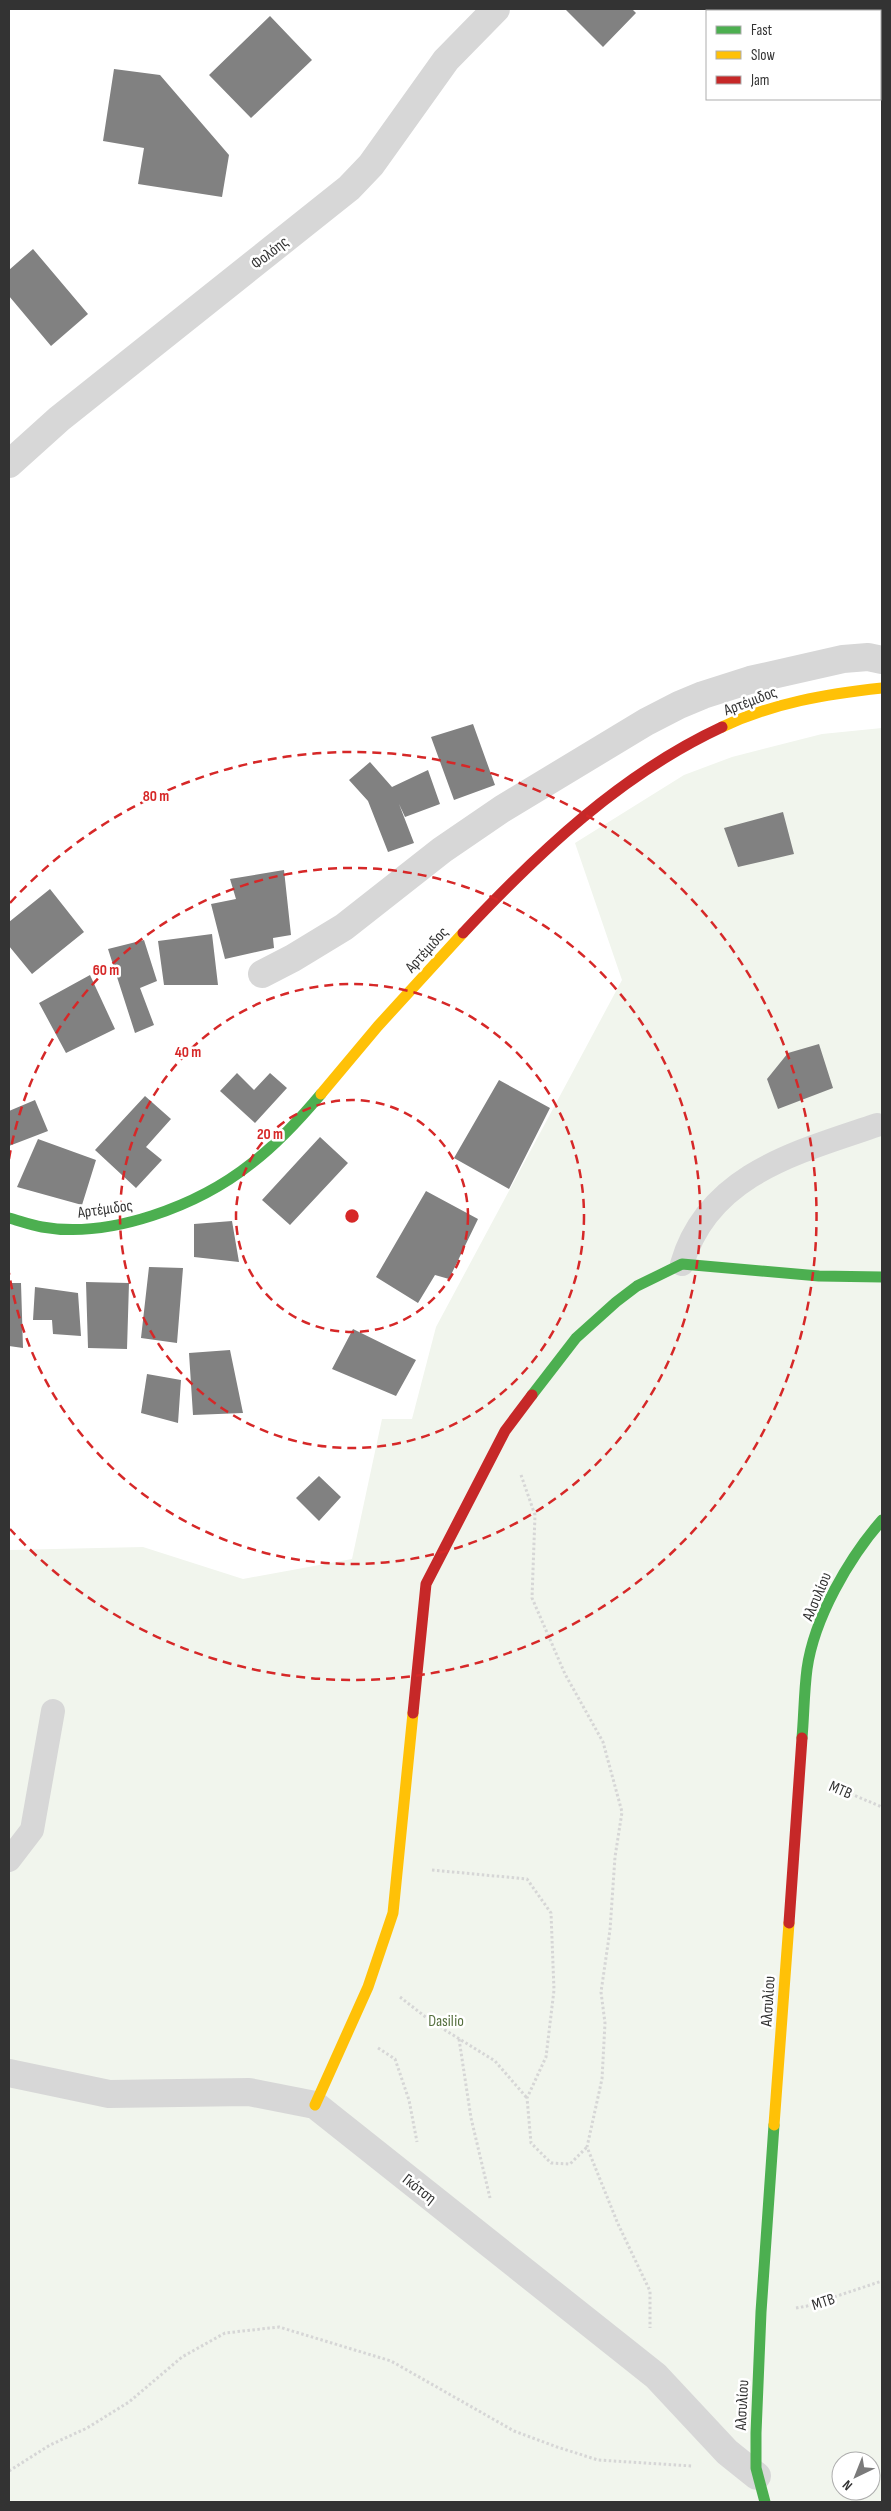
<svg xmlns="http://www.w3.org/2000/svg" width="891" height="2511" font-family="'Sofia Sans Condensed',sans-serif">
<style>
.green{fill:#f1f5ed;fill-rule:evenodd}
.building{fill:#818181}
.lines{fill:none;stroke-linecap:round;stroke-linejoin:round}
.path{stroke:#d6d6d6;stroke-width:3;stroke-dasharray:2.5 2.5;stroke-linecap:butt}
.lane{stroke:#d7d7d7;stroke-width:24}
.street{stroke:#d7d7d7;stroke-width:28}
.fast{stroke:#4caf50;stroke-width:11}
.slow{stroke:#ffc107;stroke-width:11}
.jam{stroke:#c62828;stroke-width:11}
.ring{fill:none;stroke:#d62828;stroke-width:2.5;stroke-dasharray:9 6}
.labels{text-anchor:middle;stroke-width:5;stroke-linejoin:round;paint-order:stroke}
.street-label{font-size:16px;fill:#333;stroke:#fff}
.park-label{font-size:16px;fill:#56703f;stroke:#fff}
.centre{fill:#d62828;stroke:#fff;stroke-width:2.5}
.ring-label{font-size:15px;text-anchor:middle;font-weight:bold;fill:#d62828;stroke:#fff;stroke-width:5;stroke-linejoin:round;paint-order:stroke}
</style>
<rect width="100%" height="100%" fill="#fff"/>
<path class="green" d="M 882,728 L 882,2502 L 9,2502 L 9,1550 L 143,1547 L 243,1579 L 352,1559 L 382,1419 L 412,1419 L 436,1327 L 622,980 L 575,843 L 684,775 L 732,757 L 822,734 ZM 841,2461 L 871,2461 L 871,2491 L 841,2491 Z"/>
<path class="building" d="M 565,9 L 632,9 L 636,13 L 603,47 Z
M 270,16 L 312,60 L 251,118 L 209,75 Z
M 114,69 L 160,75 L 229,155 L 222,197 L 138,184 L 144,148 L 103,141 Z
M 33,249 L 88,314 L 51,346 L 9,296 L 9,270 Z
M 473,724 L 495,785 L 454,800 L 431,737 Z
M 370,762 L 392,787 L 428,770 L 440,804 L 405,817 L 399,804 L 414,843 L 388,852 L 368,801 L 349,780 Z
M 783,812 L 794,854 L 738,867 L 724,828 Z
M 284,870 L 291,935 L 273,938 L 274,948 L 225,959 L 211,904 L 236,899 L 230,879 Z
M 50,889 L 84,932 L 32,974 L 9,946 L 9,922 Z
M 212,934 L 218,985 L 164,985 L 158,941 Z
M 144,940 L 157,981 L 140,988 L 154,1025 L 135,1033 L 108,949 Z
M 90,975 L 115,1029 L 66,1053 L 39,1003 Z
M 819,1044 L 833,1088 L 778,1109 L 767,1079 L 788,1053 Z
M 237,1073 L 254,1090 L 270,1073 L 287,1088 L 255,1123 L 220,1091 Z
M 499,1080 L 550,1108 L 509,1189 L 454,1158 Z
M 145,1096 L 171,1119 L 146,1147 L 162,1160 L 136,1188 L 95,1150 Z
M 35,1100 L 48,1131 L 9,1146 L 9,1111 Z
M 320,1137 L 348,1163 L 290,1225 L 262,1200 Z
M 38,1139 L 96,1160 L 82,1205 L 17,1187 Z
M 426,1191 L 478,1219 L 449,1279 L 435,1275 L 418,1303 L 376,1277 Z
M 232,1221 L 239,1262 L 194,1257 L 194,1224 Z
M 149,1267 L 183,1268 L 177,1343 L 141,1338 Z
M 86,1282 L 129,1283 L 127,1349 L 88,1348 Z
M 9,1283 L 21,1283 L 23,1348 L 9,1346 Z
M 35,1287 L 78,1293 L 81,1336 L 53,1334 L 52,1320 L 33,1320 Z
M 353,1329 L 416,1360 L 396,1396 L 332,1369 Z
M 230,1350 L 243,1413 L 193,1415 L 189,1353 Z
M 147,1374 L 181,1380 L 178,1423 L 141,1413 Z
M 319,1476 L 341,1497 L 319,1521 L 296,1498 Z"/>
<g class="lines">
<path class="path" d="M 521,1475 L 535,1515 L 532,1598 L 565,1674 L 603,1742 L 622,1812 L 615,1857 L 610,1930 L 601,1992 L 605,2023 L 602,2079 L 587,2147 L 618,2224 L 650,2291 L 650,2328
M 832,1786 L 882,1807
M 432,1870 L 527,1879 L 551,1913 L 554,1990 L 546,2057 L 527,2098 L 531,2143 L 551,2163 L 570,2164 L 587,2147
M 400,1997 L 432,2022 L 495,2061 L 527,2098
M 459,2039 L 471,2118 L 490,2198
M 378,2048 L 395,2059 L 409,2100 L 417,2142
M 796,2308 L 807,2306 L 882,2281
M 9,2471 L 50,2445 L 87,2428 L 129,2402 L 182,2357 L 225,2333 L 279,2327 L 391,2361 L 514,2431 L 557,2447 L 598,2460 L 692,2466"/>
<path class="lane" d="M 682,1264 C 708,1174 798,1152 877,1125
M 9,1860 L 32,1830 L 53,1711"/>
<path class="street" d="M 9,464 L 59,419 L 349,188 L 371,165 L 446,60 L 496,9
M 262,974 L 293,958 L 344,927 L 442,850 L 502,809 L 646,722 L 679,705 L 703,695 L 750,680 L 843,659 L 868,657 L 882,660
M 9,2073 L 109,2094 L 249,2092 L 315,2105 L 656,2376 L 727,2452 L 757,2476"/>
<path class="fast" d="M 9,1218 C 20,1221 31,1225 42,1227 C 110,1239 198,1206 252,1163 C 278,1143 300,1119 321,1094
M 532,1395 L 576,1338 L 616,1302 L 637,1286 L 682,1264 L 819,1276 L 882,1277
M 802,1738 C 804,1715 804,1692 807,1669 C 814,1618 849,1558 882,1520
M 765,2502 L 756,2468 L 756,2433 L 761,2312 L 774,2125"/>
<path class="slow" d="M 722,727 C 773,703 826,694 882,688
M 321,1094 L 378,1026 L 463,933
M 315,2105 L 368,1987 L 393,1913 L 413,1713
M 774,2125 L 789,1923"/>
<path class="jam" d="M 463,933 C 539,852 621,774 722,727
M 413,1713 L 426,1584 L 505,1431 L 532,1395
M 789,1923 L 802,1738"/>
</g>
<g class="ring">
<circle cx="352" cy="1216" r="116"/>
<circle cx="352" cy="1216" r="232"/>
<path d="M9 1159A348 348 0 1 1 9 1273"/>
<path d="M10 903A464 464 0 1 1 10 1529"/>
</g>
<g class="labels">
<g class="street-label">
<text transform="translate(269 252) rotate(-38)" y="6">Φολόης</text>
<text transform="translate(750 700) rotate(-21)" y="6">Αρτέμιδος</text>
<text transform="translate(426 949) rotate(-48)" y="6">Αρτέμιδος</text>
<text transform="translate(105 1208) rotate(-8)" y="6">Αρτέμιδος</text>
<text transform="translate(816 1596) rotate(-67)" y="6">Αλσυλίου</text>
<text transform="translate(841 1789) rotate(23)" y="6">MTB</text>
<text transform="translate(767 2001) rotate(-86)" y="6">Αλσυλίου</text>
<text transform="translate(420 2188) rotate(38)" y="6">Γκότση</text>
<text transform="translate(823 2301) rotate(-18)" y="6">MTB</text>
<text transform="translate(741 2405) rotate(-87)" y="6">Αλσυλίου</text>
</g>
<g class="park-label">
<text x="446" y="2026">Dasilio</text>
</g>
</g>
<circle cx="352" cy="1216" r="8" class="centre"/>
<g class="ring-label">
<text x="156" y="801">80 m</text>
<text x="106" y="975">60 m</text>
<text x="188" y="1057">40 m</text>
<text x="270" y="1139">20 m</text>
</g>
<rect width="891" height="2511" fill="none" stroke="#333333" stroke-width="20"/>
<rect x="706" y="10" width="175" height="90" fill="#ffffff" stroke="#adadad"/>
<rect x="716" y="26" width="25" height="8" fill="#4caf50" stroke="#adadad"/>
<text x="751" y="35" font-size="15" fill="#333333">Fast</text>
<rect x="716" y="51" width="25" height="8" fill="#ffc107" stroke="#adadad"/>
<text x="751" y="60" font-size="15" fill="#333333">Slow</text>
<rect x="716" y="76" width="25" height="8" fill="#c62828" stroke="#adadad"/>
<text x="751" y="85" font-size="15" fill="#333333">Jam</text>
<g transform="translate(856 2476) rotate(223)"><circle r="24" fill="#ffffff" stroke="#adadad"/>
<path d="M0-4L9 19L0 12L-9 19Z" fill="#7a7a7a"/>
<text y="-8" font-size="14" font-weight="bold" text-anchor="middle" fill="#333333">N</text>
</g>
</svg>
